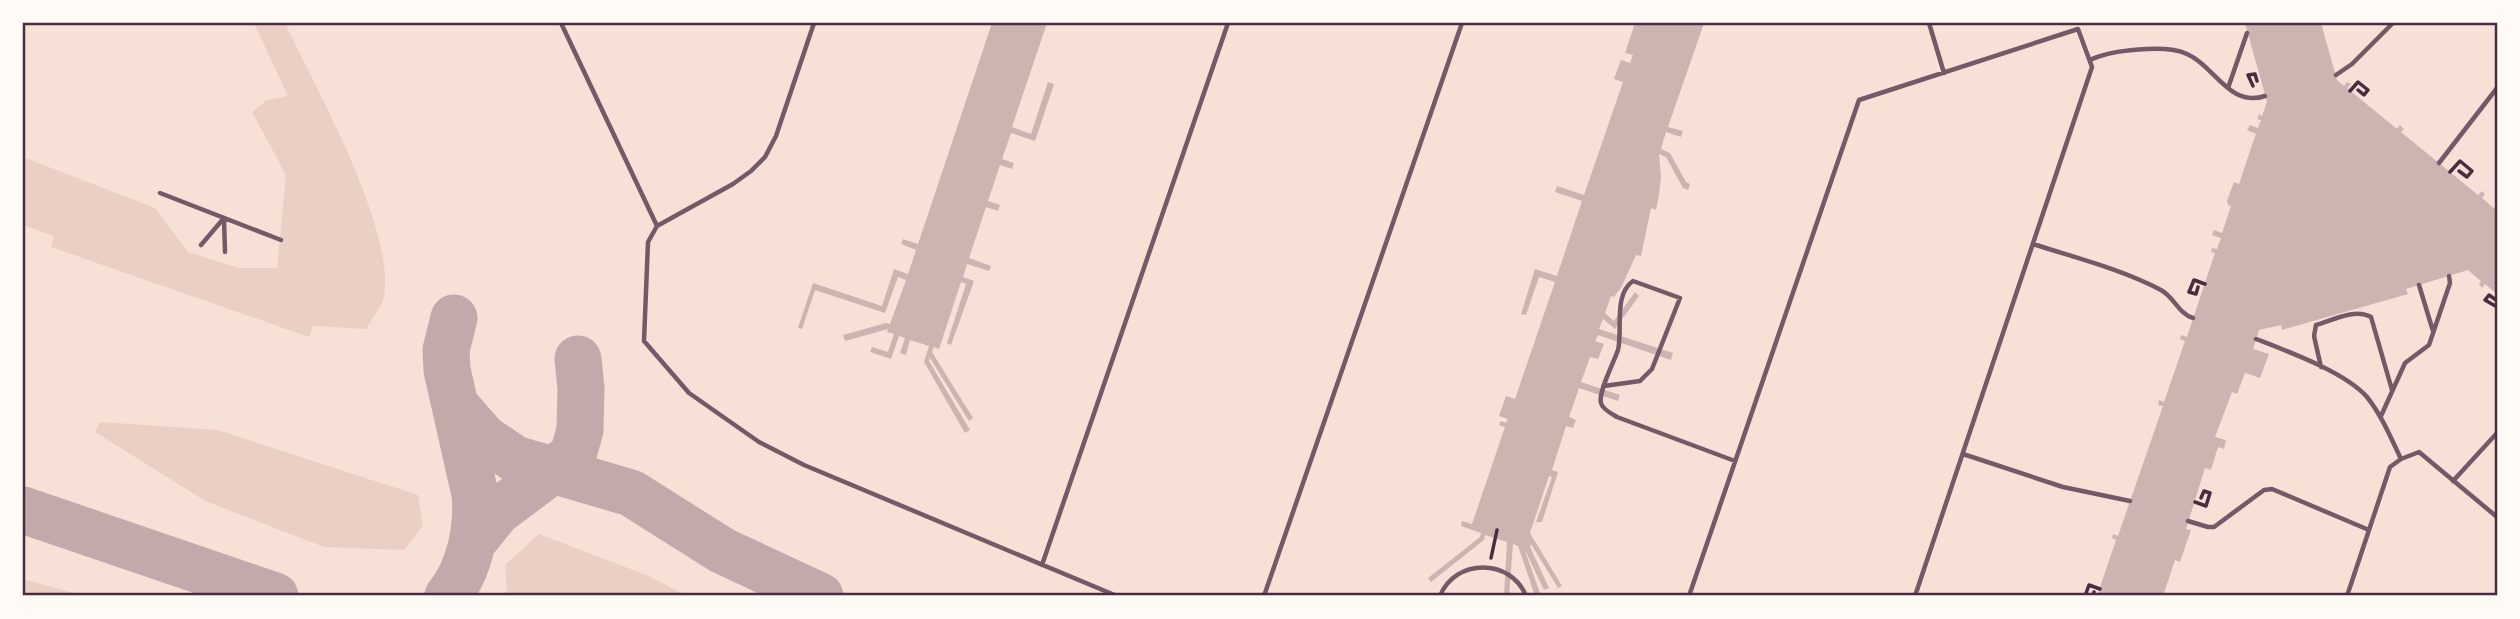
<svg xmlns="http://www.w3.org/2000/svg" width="2520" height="619" font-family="'PT Sans',sans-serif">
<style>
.green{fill:#ebcfc5}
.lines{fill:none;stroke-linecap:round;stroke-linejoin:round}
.taxiway{stroke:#c3aaaa;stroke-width:47}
.building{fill:#ccb4b1}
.path{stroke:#4a2c40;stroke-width:3.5}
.service{stroke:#755966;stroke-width:4.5}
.neatline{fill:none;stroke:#4a2c40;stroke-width:2.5}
</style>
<rect width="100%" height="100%" fill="#f7e1d7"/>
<path class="green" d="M 254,23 L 285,23 C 315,86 396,230 384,296 C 382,307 372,319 366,329 L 313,326 L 309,337 L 51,247 L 54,236 L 23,225 L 23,157 L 155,208 L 188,252 L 239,268 L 277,268 L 286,175 L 252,112 L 267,100 L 288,96 Z
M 100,422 L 218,430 L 418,495 L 423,526 L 404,550 L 324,547 L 205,501 L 95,432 Z
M 539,534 L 649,576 L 687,596 L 511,596 L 507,593 L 505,565 Z
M 23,579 L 84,596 L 23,596 Z"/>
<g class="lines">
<path class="taxiway" d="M 456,406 L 484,438 L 515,459 L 631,493 L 723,551 L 820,596
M 23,510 L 275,596
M 472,543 L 497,512 L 573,455 L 580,430 L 581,389 L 578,359
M 448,596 C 470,569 478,528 475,494 L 447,370 L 446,350 L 454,318"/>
</g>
<path class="building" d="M 992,23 L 1047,23 L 1012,127 L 1031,134 L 1048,82 L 1054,84 L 1035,141 L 1011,133 L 1002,159 L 1014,163 L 1012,169 L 1000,165 L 988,201 L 1000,205 L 998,211 L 986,207 L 969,258 L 991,266 L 989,271 L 967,264 L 963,277 L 974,281 L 951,345 L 947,343 L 966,284 L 961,282 L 939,349 L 934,347 L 932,352 L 973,418 L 969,421 L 930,358 L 929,361 L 970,430 L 965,433 L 924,362 L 929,346 L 910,340 L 906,355 L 900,353 L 905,338 L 899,336 L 891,359 L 870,352 L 872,347 L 888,352 L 894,334 L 887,332 L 888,329 L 845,341 L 843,335 L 886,323 L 890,324 L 906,280 L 898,277 L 885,313 L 815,290 L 802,329 L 798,328 L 813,283 L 882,306 L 894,269 L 908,274 L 916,250 L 901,244 L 903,239 L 918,244 Z
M 1635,23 L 1704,23 L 1668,127 L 1683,131 L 1681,137 L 1666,132 L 1661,149 L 1670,153 L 1686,182 L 1690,184 L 1688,190 L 1683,188 L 1666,157 L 1659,154 L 1661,177 L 1659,194 L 1656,210 L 1651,208 L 1641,256 L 1636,255 L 1622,286 L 1614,297 L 1611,296 L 1605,313 L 1614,321 L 1635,292 L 1639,296 L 1615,329 L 1603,319 L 1599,329 L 1673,353 L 1671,360 L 1598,335 L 1595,341 L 1604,344 L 1598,359 L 1590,357 L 1581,382 L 1620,395 L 1618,401 L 1579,388 L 1569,417 L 1576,420 L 1573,428 L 1566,426 L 1552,470 L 1558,472 L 1542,522 L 1536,522 L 1552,477 L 1549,476 L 1530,533 L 1562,586 L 1558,588 L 1531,544 L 1530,547 L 1549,588 L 1544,590 L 1524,548 L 1541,596 L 1535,596 L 1518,546 L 1513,544 L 1509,596 L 1504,596 L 1507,542 L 1485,535 L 1484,540 L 1431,582 L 1428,578 L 1480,537 L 1481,533 L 1461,526 L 1462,521 L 1472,524 L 1505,427 L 1499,425 L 1501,421 L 1506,423 L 1508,419 L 1499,416 L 1506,396 L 1515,399 L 1555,282 L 1539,277 L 1526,315 L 1521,314 L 1535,269 L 1557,276 L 1582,201 L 1555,192 L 1557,186 L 1584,195 L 1623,82 L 1614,79 L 1621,60 L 1630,63 L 1633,55 L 1625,53 Z
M 2245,23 L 2321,23 L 2337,80 L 2344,86 L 2347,82 L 2351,84 L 2347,88 L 2397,129 L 2400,125 L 2404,129 L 2401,132 L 2478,195 L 2482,191 L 2485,194 L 2482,198 L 2497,211 L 2497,294 L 2485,284 L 2482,288 L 2479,284 L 2481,281 L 2468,270 L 2406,289 L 2408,294 L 2282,330 L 2281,325 L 2259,330 L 2253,349 L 2269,354 L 2260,378 L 2245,373 L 2237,394 L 2232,392 L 2215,437 L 2226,440 L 2224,449 L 2218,447 L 2211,470 L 2205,468 L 2186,529 L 2191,530 L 2180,562 L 2175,560 L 2163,596 L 2097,596 L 2116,540 L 2112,538 L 2113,534 L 2118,536 L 2163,406 L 2158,405 L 2159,400 L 2164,402 L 2185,341 L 2180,339 L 2181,335 L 2187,337 L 2215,253 L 2211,252 L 2212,248 L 2217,249 L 2221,238 L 2212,235 L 2214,230 L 2222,233 L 2231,206 L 2228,205 L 2227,201 L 2234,182 L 2239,184 L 2253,142 L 2256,134 L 2247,130 L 2250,125 L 2258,128 L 2261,120 L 2257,119 L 2259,114 L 2262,116 L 2267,102 Z"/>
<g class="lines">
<path class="path" d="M 2253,86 L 2248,75 L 2255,74 L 2257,81
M 2350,91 L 2358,82 L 2368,90 L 2364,95 L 2358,90
M 2450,172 L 2460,161 L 2472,171 L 2467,177 L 2459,171
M 2198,287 L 2196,294 L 2189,292 L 2194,280 L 2205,284
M 2496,300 L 2489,295 L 2485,300 L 2497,307
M 2195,502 L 2206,506 L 2210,493 L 2204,491 L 2201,498
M 1491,558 L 1497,530
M 2085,596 L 2089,585 L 2100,589
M 2093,596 L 2094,592"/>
<path class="service" d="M 561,23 L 657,226
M 1929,23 L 1944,73
M 2090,60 C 2110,50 2166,44 2187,54 C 2215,66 2229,108 2265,96
M 2336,75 L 2352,64 L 2393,23
M 2228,88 L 2247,33
M 2439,163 L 2497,88
M 160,193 L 281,240
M 224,219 L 225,252
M 657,226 L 648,242 L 644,341 L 689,393 L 759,442 L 804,465 L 1117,596
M 657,226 L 733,184 L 751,171 L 765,157 L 776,136 L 814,23
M 2033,244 C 2076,258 2121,269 2161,290 C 2174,297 2178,313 2193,318
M 201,245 L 224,218
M 2419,285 L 2433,331
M 2256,339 C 2287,351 2345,372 2367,397 C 2382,416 2391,438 2401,459
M 2321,367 L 2314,336 L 2316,325 C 2333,320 2355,308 2371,317 L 2392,390
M 1604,386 L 1640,381 L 1652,369 L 1680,298 L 1633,281 C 1613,295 1623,329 1618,350 C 1614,362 1598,392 1601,403 C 1602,409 1612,414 1617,417 L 1735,461
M 2381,416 L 2405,363 L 2429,345 L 2450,283 L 2449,276
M 1963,454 L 2063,487 L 2130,501
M 2453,481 L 2497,433
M 2188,521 L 2208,527 L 2214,527 L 2264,490 L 2272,489 L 2369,530
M 1042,565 L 1228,23
M 1264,596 L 1462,23
M 1440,596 C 1455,558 1511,558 1526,596
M 1689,596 L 1859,100 L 2078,29 L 2092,67 L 1915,596
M 2347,596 L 2390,467 L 2401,459 L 2419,452 L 2497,517"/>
</g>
<rect width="2520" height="619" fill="none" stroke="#fffaf5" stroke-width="49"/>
<rect x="24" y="24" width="2472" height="570" class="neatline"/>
</svg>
